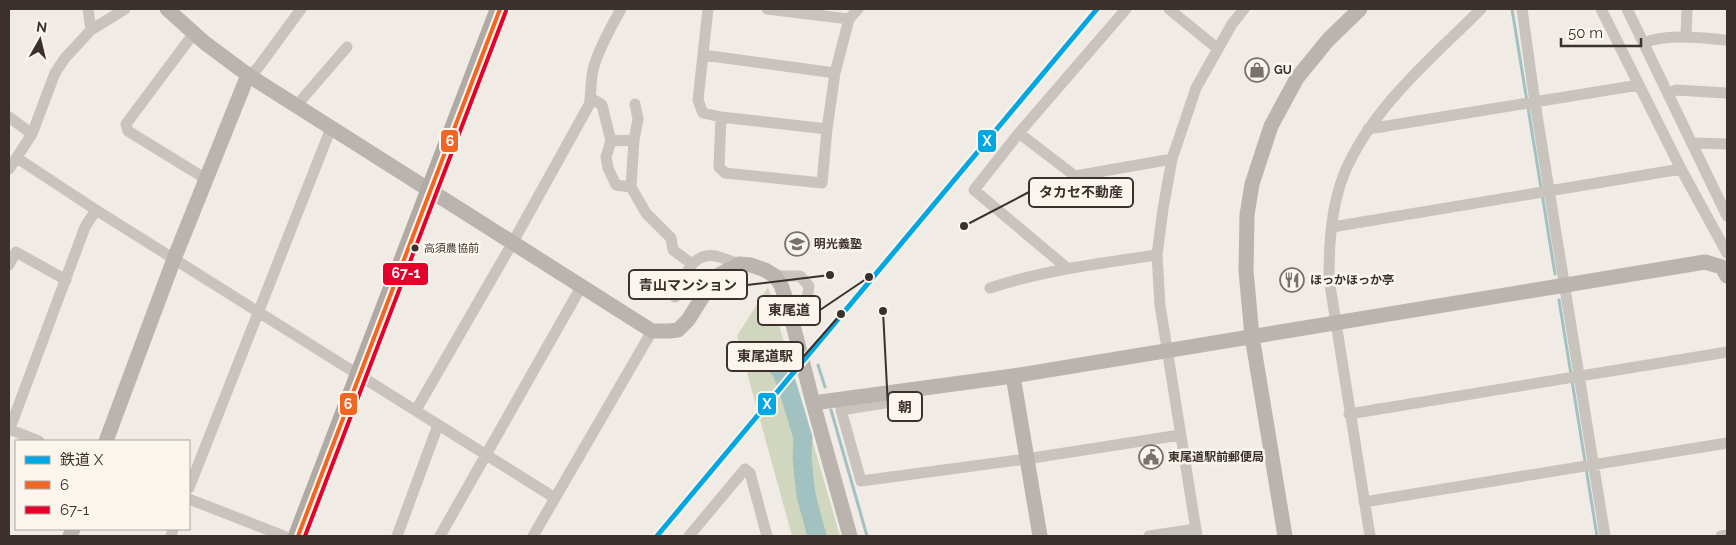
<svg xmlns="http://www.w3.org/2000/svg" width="1736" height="545" font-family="Raleway,'Noto Sans JP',sans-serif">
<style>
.green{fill:#d1d6bf}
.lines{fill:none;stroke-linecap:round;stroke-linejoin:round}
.stream{stroke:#a1c2c1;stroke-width:3}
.river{stroke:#a1c2c1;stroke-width:19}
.street{stroke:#c9c3be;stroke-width:11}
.secondary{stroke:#bab3ae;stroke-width:15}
.highway{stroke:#afaaa4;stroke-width:20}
.bus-1-casing{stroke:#fbf5ee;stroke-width:8}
.bus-2-casing{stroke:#fbf5ee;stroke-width:8}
.bus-1{stroke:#f26522;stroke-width:4}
.bus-2{stroke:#e4002b;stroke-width:4}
.rail-1-casing{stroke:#fbf5ee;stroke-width:9}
.rail-1{stroke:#00a7e3;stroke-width:5}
.bus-dot{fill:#3b302b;stroke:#fbf5ee;stroke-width:2}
.labels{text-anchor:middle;stroke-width:5;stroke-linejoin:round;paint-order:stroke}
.bus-label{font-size:11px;fill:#3b302b;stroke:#fbf5ee;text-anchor:start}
.poi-label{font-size:12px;font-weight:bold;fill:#3b302b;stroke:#fbf5ee;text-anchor:start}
.leader{fill:none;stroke:#3b302b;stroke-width:2}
.callout-dot{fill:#3b302b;stroke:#fbf5ee;stroke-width:2}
.callout{fill:#fbf5ee;stroke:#3b302b;stroke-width:2}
.callout-label{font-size:14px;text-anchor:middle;font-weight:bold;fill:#3b302b}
.line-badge{stroke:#fbf5ee;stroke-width:2}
.badge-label{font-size:14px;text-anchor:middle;font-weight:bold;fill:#fff}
</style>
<rect width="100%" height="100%" fill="#f0ebe5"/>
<path class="green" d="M 768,287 L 840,536 L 792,536 L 737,336 Z"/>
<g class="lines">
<path class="stream" d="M 1512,9 L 1555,274
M 1559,300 L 1597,536
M 818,365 L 825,387
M 831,410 L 867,536"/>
<path class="river" d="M 772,362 L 781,370 L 788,388 L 803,438 L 802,458 L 806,495 L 817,536"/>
<path class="street" d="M 88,9 L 91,30
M 708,9 L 698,100 L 703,113 L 721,117 L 827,129
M 767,9 L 849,19 L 858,9
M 1169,9 L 1218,49
M 1522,9 L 1535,103 L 1605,536
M 1601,9 L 1681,169 L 1727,253
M 1627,9 L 1727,216
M 194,33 L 126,124 L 128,131 L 206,179
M 1686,37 L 1687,9
M 1643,43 C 1669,33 1700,38 1727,40
M 703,55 L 835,73
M 248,75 L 257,69 L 301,9
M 1668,94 L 1676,90 L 1727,93
M 591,98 L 602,105 L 611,141 L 606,157 L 608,168 L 616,185 L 631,187 L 646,213 L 671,238 L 673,250 L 692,264
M 297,105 L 347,47
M 9,117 L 32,134
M 721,117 L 719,167 L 725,173 L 822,183 L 827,129 L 835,73 L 849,19
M 1368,129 L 1639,85
M 1019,133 L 1075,176 L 1172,159
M 611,141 L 634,140
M 1693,143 L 1727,144
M 17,158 L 96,210 L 555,498
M 9,169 L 32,134 L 55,73 L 65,58 L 91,30 L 125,9
M 631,187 L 634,140 L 638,119 L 635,104
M 1332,227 L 1681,169
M 9,265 L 16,252 L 66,280
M 1067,268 L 974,190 L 1019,133 L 1126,9
M 775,276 L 800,276 L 809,286 L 807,299 L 788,305
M 990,288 C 1045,270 1101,263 1157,255
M 675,297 C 684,279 691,251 716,256 C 724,258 732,262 739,264
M 910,389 L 904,400 L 841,410 L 861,481 L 1026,459 L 1180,435
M 416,410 L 513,242 L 589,105 C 592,92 590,78 594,66 C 600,46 611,27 621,9
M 1349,414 L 1727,352
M 9,429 L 39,441
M 9,431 L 85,227 L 96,210
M 189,488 L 331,128
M 189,499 L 284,536
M 1364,502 L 1727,443
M 171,536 L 173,529
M 397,536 L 438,425
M 440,536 L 581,287
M 533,536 L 652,331
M 689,536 L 745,469 L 750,473 L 767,536
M 1149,536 L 1196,529
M 1197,536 L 1160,305 L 1157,255 L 1163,209 L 1172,159 L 1196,88 L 1232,24 L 1244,9
M 1370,536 L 1329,279 C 1329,244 1331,207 1344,174 C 1372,107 1431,59 1481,9
M 1721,536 L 1727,535"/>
<path class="secondary" d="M 167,9 L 205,43 L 248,75 L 652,331 L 669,331 L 678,330 L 688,320 L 715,277 L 739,264 L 751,265 L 765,270 L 775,276 L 781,285 L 788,305 L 813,403 L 850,536
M 1013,376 L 1040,536
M 813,403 L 1013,376 L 1705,262 L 1722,267 L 1727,276
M 106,441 L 174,259 L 248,75
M 70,536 L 73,529
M 1285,536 L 1252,336 L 1246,271 L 1247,215 L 1252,184 L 1271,126 L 1297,78 L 1328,40 L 1360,9"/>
<path class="highway" d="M 298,536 L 500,9"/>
<g class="bus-1-casing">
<path id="bus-1" d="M 298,536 L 500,9"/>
</g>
<g class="bus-2-casing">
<path id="bus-2" d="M 305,536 L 506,11"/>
</g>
<use href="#bus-1" class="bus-1"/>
<use href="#bus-2" class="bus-2"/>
<g class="rail-1-casing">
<path id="rail-1" d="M 657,536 L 1097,9"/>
</g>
<use href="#rail-1" class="rail-1"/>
</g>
<defs>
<g id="shop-ring" transform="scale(1.25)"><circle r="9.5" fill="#fbf5ee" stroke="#7a716c" stroke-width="1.5"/><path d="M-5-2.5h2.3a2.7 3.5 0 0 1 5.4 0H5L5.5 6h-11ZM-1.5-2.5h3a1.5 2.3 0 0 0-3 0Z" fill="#7a716c"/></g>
<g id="school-ring" transform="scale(1.25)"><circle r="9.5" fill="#fbf5ee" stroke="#7a716c" stroke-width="1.5"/><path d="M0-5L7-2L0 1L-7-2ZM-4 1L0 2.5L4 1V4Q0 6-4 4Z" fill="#7a716c"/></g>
<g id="restaurant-ring" transform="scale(1.25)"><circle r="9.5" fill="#fbf5ee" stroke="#7a716c" stroke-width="1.5"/><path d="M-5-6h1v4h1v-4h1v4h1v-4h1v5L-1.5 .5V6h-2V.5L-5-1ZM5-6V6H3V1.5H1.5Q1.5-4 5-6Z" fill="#7a716c"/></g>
<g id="civic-ring" transform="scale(1.25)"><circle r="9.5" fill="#fbf5ee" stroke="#7a716c" stroke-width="1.5"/><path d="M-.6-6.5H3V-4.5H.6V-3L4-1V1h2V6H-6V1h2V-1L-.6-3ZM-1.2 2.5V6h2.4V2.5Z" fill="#7a716c"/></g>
</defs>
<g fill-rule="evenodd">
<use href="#shop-ring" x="1257" y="70"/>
<use href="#school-ring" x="797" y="244"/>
<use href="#restaurant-ring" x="1292" y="280"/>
<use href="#civic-ring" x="1151" y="457"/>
</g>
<circle class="bus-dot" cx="415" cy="248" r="4.5"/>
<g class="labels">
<g class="bus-label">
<text x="424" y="252">高須農協前</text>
</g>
<g class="poi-label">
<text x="1274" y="74">GU</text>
<text x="814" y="248">明光義塾</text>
<text x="1310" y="284">ほっかほっか亭</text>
<text x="1168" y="461">東尾道駅前郵便局</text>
</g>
</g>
<path class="leader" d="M964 226L1029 192M830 275L747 285M869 277L820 310M841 314L803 357M883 311L888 407"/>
<g class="callout-dot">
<circle cx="964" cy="226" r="5"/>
<circle cx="830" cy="275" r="5"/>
<circle cx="869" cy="277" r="5"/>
<circle cx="841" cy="314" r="5"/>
<circle cx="883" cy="311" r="5"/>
</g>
<g class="callout">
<rect x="1029" y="178" width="104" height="29" rx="5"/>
<rect x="629" y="270" width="118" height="29" rx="5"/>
<rect x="758" y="296" width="62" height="29" rx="5"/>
<rect x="727" y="342" width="76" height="29" rx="5"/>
<rect x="888" y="392" width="34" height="29" rx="5"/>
</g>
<g class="callout-label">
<text x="1081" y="197">タカセ不動産</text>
<text x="688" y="290">青山マンション</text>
<text x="789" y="315">東尾道</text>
<text x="765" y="361">東尾道駅</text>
<text x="905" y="412">朝</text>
</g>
<g class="line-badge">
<rect x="440" y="129" width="19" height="24" rx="5" fill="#f26522"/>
<rect x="977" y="129" width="20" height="24" rx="5" fill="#00a7e3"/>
<rect x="382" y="262" width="47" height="24" rx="5" fill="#e4002b"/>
<rect x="339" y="392" width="19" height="24" rx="5" fill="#f26522"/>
<rect x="757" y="392" width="20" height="24" rx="5" fill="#00a7e3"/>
</g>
<g class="badge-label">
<text x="450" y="146">6</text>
<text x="987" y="146">X</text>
<text x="406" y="278">67-1</text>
<text x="348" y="409">6</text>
<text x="767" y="409">X</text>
</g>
<rect width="1736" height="545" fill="none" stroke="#3b302b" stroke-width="20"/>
<rect x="15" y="440" width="175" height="90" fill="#fbf5ee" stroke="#aea6a0"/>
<rect x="25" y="456" width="25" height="8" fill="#00a7e3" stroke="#aea6a0"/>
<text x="60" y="465" font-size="15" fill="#3b302b">鉄道 X</text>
<rect x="25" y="481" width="25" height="8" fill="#f26522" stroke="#aea6a0"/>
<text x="60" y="490" font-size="15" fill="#3b302b">6</text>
<rect x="25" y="506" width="25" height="8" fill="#e4002b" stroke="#aea6a0"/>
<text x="60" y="515" font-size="15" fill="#3b302b">67-1</text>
<g transform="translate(40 40) rotate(8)" stroke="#fbf5ee" stroke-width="4" paint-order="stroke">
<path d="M0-4L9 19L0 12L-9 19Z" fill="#3b302b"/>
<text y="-8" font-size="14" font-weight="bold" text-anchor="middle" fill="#3b302b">N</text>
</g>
<path d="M1561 38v8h80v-8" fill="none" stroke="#3b302b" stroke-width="2.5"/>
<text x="1568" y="38" font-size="15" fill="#3b302b" stroke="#fbf5ee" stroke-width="4" paint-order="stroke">50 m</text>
</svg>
